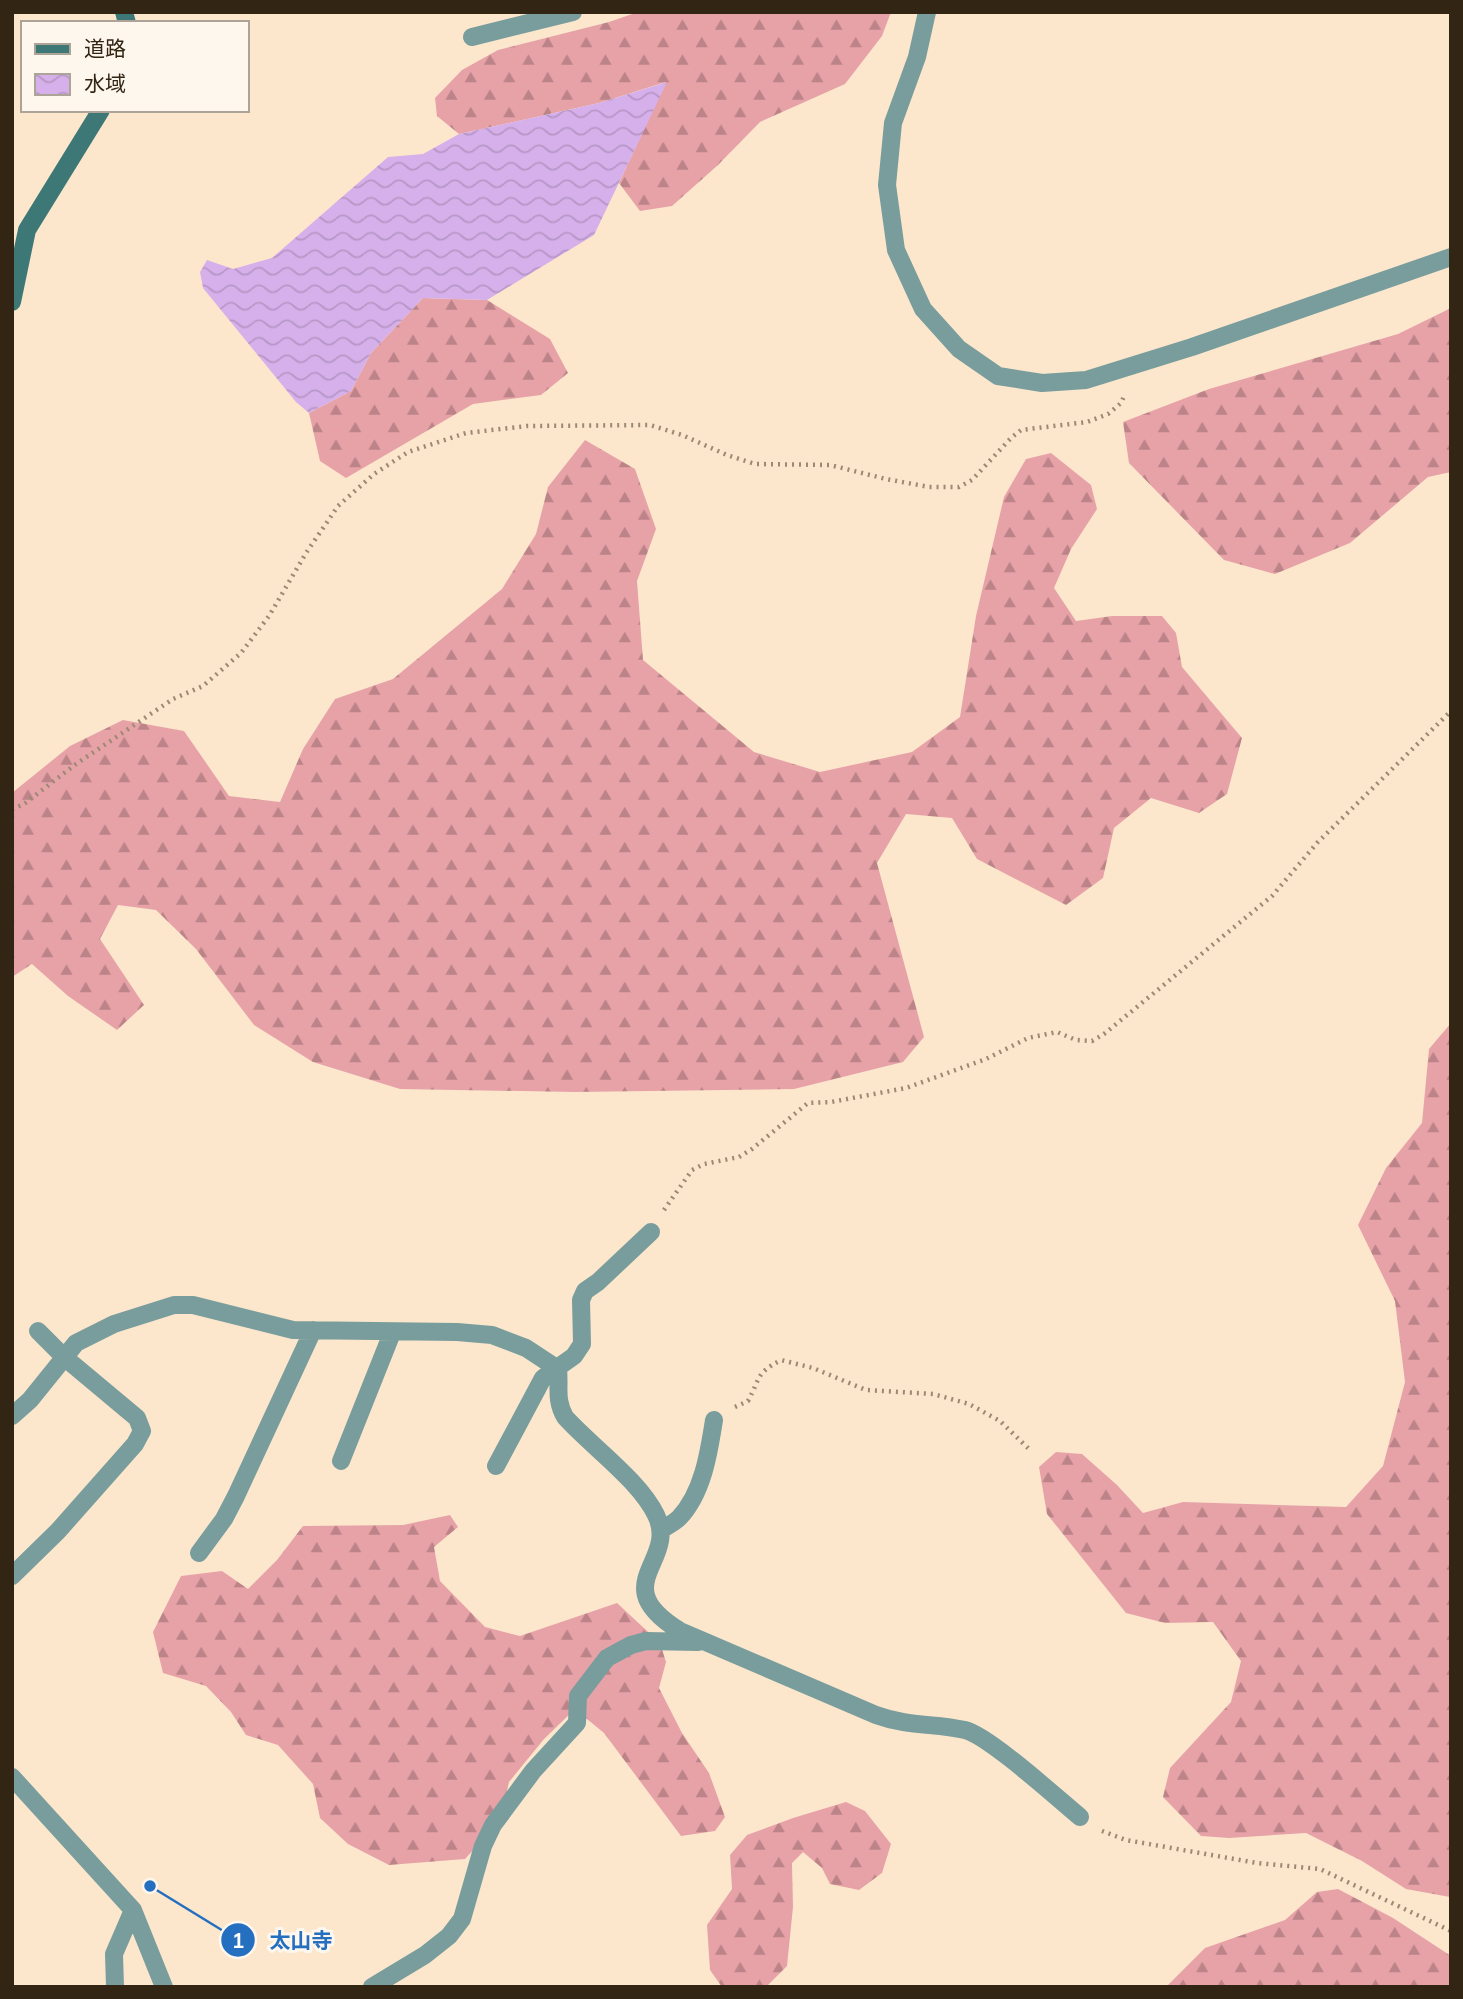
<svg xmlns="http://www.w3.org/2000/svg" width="1463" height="1999" font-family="Mulish,'Noto Sans JP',sans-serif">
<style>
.forest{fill:url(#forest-firs)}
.water{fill:url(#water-waves)}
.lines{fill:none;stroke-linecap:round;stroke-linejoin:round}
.path{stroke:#9b8973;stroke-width:4.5;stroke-dasharray:2 5;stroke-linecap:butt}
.street{stroke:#799d9c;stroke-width:18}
.secondary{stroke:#3e7876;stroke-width:18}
.leader{fill:none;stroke:#246fbf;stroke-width:2.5}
.callout-dot{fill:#246fbf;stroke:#fef7ee;stroke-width:2.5}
.mark-label{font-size:21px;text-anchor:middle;font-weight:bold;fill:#fff}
.callout-label{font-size:21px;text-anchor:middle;font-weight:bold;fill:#246fbf;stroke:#fef7ee;stroke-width:6;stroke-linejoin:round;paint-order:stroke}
</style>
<defs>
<pattern id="forest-firs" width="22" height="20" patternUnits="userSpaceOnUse" patternTransform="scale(1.75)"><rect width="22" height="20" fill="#e7a2a8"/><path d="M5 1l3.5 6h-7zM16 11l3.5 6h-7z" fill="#bc8488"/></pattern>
<pattern id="water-waves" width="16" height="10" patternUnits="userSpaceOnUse" patternTransform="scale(1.75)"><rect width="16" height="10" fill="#d5b0ea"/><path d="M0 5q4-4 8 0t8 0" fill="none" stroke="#b797c8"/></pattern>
</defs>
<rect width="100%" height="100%" fill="#fce7cd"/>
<path class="forest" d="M 638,12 L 891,12 L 882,36 L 845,84 L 760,122 L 718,165 L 672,206 L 640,211 L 619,183 L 666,82 L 599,103 L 459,134 L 437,116 L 435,98 L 462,70 L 498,50 L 609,22 Z
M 423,298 L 487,300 L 550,339 L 568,373 L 541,395 L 473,404 L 346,478 L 320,461 L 309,413 L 351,391 L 371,353 Z
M 1451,308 L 1451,472 L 1428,477 L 1350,543 L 1275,574 L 1224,560 L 1129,463 L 1123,422 L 1209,389 L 1398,334 Z
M 585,440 L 635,469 L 656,529 L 637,581 L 643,660 L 754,752 L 820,772 L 912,752 L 960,717 L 976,616 L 1004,497 L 1026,459 L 1051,453 L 1091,485 L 1097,509 L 1071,549 L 1054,588 L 1076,621 L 1112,616 L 1162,616 L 1176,633 L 1182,667 L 1242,738 L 1227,794 L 1199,813 L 1151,798 L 1114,828 L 1103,878 L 1066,905 L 977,859 L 952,818 L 906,814 L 877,863 L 924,1037 L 903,1062 L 794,1089 L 574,1092 L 400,1089 L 313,1062 L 254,1025 L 196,949 L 156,910 L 118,905 L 100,939 L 144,1005 L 117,1030 L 68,996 L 32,964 L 12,977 L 12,793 L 70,746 L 123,720 L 184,731 L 229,796 L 280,802 L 303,749 L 335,699 L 393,679 L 502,589 L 536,534 L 548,487 Z
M 1451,1023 L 1451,1897 L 1450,1897 L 1406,1889 L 1362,1861 L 1306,1833 L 1229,1838 L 1201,1836 L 1163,1797 L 1170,1768 L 1231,1702 L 1241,1661 L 1213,1622 L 1165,1623 L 1126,1613 L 1047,1514 L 1039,1467 L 1056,1452 L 1082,1454 L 1117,1485 L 1143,1513 L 1183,1502 L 1346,1507 L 1383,1466 L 1405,1382 L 1395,1301 L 1358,1225 L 1386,1168 L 1422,1123 L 1429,1049 Z
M 450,1515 L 458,1527 L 434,1547 L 440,1581 L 485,1627 L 520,1636 L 617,1603 L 660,1643 L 666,1662 L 659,1688 L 682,1733 L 709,1773 L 725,1817 L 715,1831 L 681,1836 L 604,1733 L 575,1709 L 544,1739 L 509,1782 L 500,1821 L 465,1859 L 389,1865 L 348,1844 L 320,1818 L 313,1784 L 278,1745 L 246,1735 L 231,1712 L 206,1686 L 163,1673 L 153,1632 L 181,1576 L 222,1571 L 248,1589 L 277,1560 L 303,1526 L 403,1525 Z
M 846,1802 L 865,1811 L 891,1844 L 882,1873 L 859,1890 L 830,1884 L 822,1868 L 803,1852 L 792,1863 L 793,1907 L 787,1966 L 766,1987 L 722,1987 L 710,1970 L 707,1925 L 732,1889 L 730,1855 L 747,1835 L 793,1818 Z
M 1338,1889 L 1393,1918 L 1451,1956 L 1451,1987 L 1166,1987 L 1205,1948 L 1285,1920 L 1317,1892 Z"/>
<path class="water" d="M 667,82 L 594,235 L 487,300 L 423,298 L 371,353 L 351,391 L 309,413 L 296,402 L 203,288 L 200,272 L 207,260 L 233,269 L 272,258 L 388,157 L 423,154 L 459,134 L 599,103 Z"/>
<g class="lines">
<path class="path" d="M 12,809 L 24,804 L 76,764 L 173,699 L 203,686 L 241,653 L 269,616 L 306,553 L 338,506 L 374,474 L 408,452 L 466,433 L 527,426 L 650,425 L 682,435 L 727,455 L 755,464 L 830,465 L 886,479 L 929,487 L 959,487 L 972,480 L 1011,438 L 1021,430 L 1087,422 L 1108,414 L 1121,403 L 1125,394
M 664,1210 L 692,1170 L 704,1164 L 739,1157 L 752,1149 L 808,1103 L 831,1102 L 906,1088 L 986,1059 L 1028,1038 L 1057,1032 L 1076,1040 L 1092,1041 L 1104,1034 L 1272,896 L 1317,843 L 1451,711
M 735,1407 L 748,1401 C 761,1377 755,1374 781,1360 L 813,1368 L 866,1390 L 933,1394 L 969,1404 L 1000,1421 L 1030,1450
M 1102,1831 L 1126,1840 L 1257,1863 L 1320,1869 L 1451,1931"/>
<path class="street" d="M 927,12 L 917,57 L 893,123 L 887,185 L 896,250 L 923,309 L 959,349 L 998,376 L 1042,383 L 1086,380 L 1192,347 L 1451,257
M 472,37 L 573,12
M 12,1416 L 30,1400 L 76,1343 L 114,1324 L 174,1305 L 193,1305 L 293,1330 L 457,1332 L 492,1335 L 526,1348 L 558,1369 C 560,1388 555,1399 565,1417 C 592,1447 639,1480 656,1515 C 679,1562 604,1584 680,1631 L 876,1715 C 909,1727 934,1723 965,1730 C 989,1736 1057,1798 1080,1817
M 341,1461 L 392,1333
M 496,1466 L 543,1378 L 574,1356 L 582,1344 L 581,1300 L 585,1291 L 598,1282 L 651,1232
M 661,1530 C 667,1526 674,1523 679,1518 C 703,1493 709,1452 714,1420
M 199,1553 L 224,1519 L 236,1496 L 313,1330
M 12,1576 L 58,1531 L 135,1444 L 142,1431 L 137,1418 L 64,1357 L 38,1331
M 12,1777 L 133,1910 L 164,1987
M 115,1987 L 114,1954 L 133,1910
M 372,1987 L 425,1955 L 449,1936 L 462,1919 L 483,1846 L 493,1825 L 533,1771 L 577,1723 L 578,1696 L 607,1658 L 631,1645 L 646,1641 L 698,1642"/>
<path class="secondary" d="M 124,12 L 127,23
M 12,302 L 27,230 L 101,110"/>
</g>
<path class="leader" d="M150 1886L238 1940"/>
<g class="callout-dot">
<circle cx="150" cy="1886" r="7"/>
<circle cx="238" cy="1940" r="18"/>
</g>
<g class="mark-label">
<text x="238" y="1948">1</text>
</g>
<g class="callout-label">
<text x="301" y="1948">太山寺</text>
</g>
<rect width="1463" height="1999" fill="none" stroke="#332514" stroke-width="28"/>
<rect x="21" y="21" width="228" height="91" fill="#fef7ee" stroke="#ada397" stroke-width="2"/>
<rect x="35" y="44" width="35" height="10" fill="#3e7876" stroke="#ada397" stroke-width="2"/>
<text x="84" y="56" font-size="21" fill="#332514">道路</text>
<rect x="35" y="74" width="35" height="21" fill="url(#water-waves)" stroke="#ada397" stroke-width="2"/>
<text x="84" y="91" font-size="21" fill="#332514">水域</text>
</svg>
